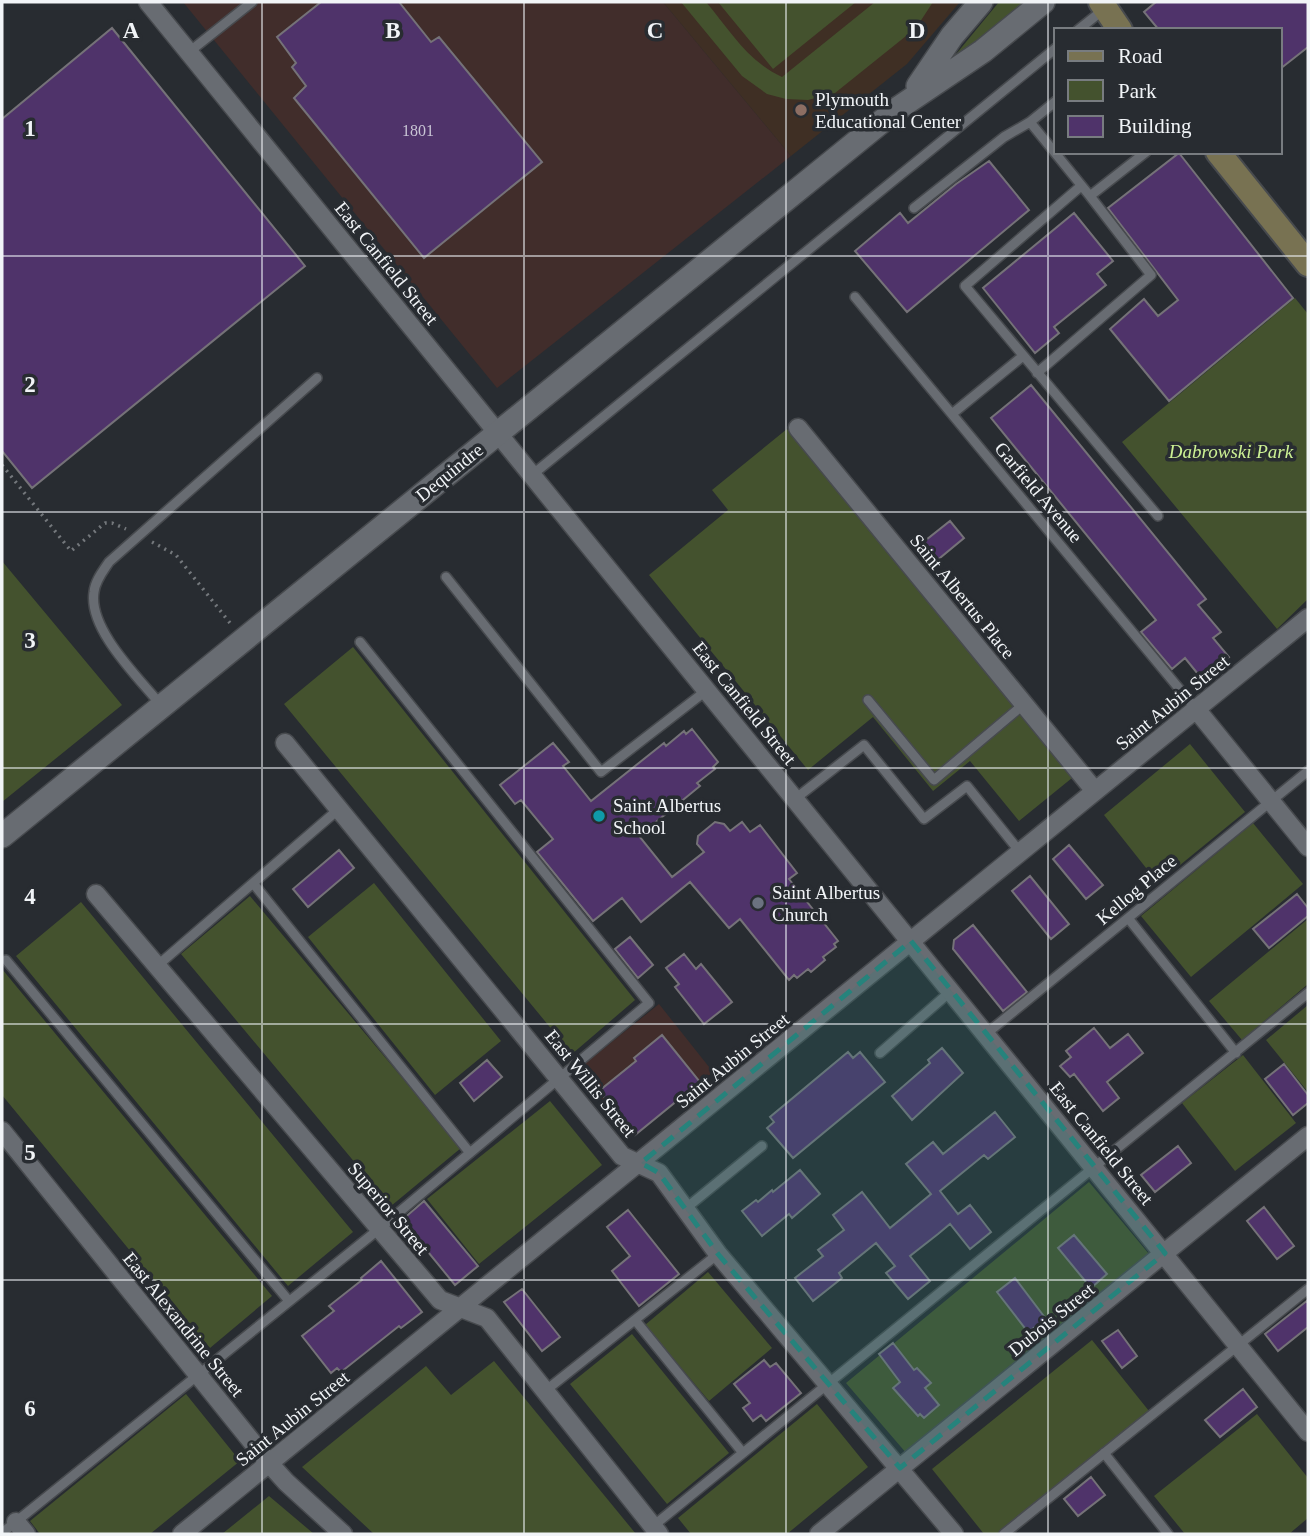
<svg xmlns="http://www.w3.org/2000/svg" width="1310" height="1536" font-family="'Times New Roman',serif">
<style>
.commercial{fill:#412d2b}
.education{fill:#3f2f24}
.green{fill:#44522e}
.building{fill:#4f336a;stroke:#757278;stroke-width:2}
.lines{fill:none;stroke-linecap:round;stroke-linejoin:round}
.service-casing{stroke:#474a4e;stroke-width:12}
.minor-casing{stroke:#474a4e;stroke-width:21}
.tertiary-casing{stroke:#474a4e;stroke-width:26}
.secondary-casing{stroke:#474a4e;stroke-width:28}
.path{stroke:#74787c;stroke-width:3.5;stroke-dasharray:2 5;stroke-linecap:butt}
.service{stroke:#686c72;stroke-width:9}
.minor{stroke:#686c72;stroke-width:18}
.tertiary{stroke:#686c72;stroke-width:23}
.secondary{stroke:#787252;stroke-width:24}
.marked{fill:#26837c;fill-opacity:0.2;stroke:#26837c;stroke-width:5;stroke-dasharray:14 9;stroke-linejoin:round}
.grid{fill:none;stroke:#f1f4f7;stroke-width:2;stroke-opacity:0.55}
.education-dot{fill:#8d6e63;stroke:#282c31;stroke-width:2.5}
.culture-dot{fill:#0f9aa8;stroke:#282c31;stroke-width:2.5}
.worship-dot{fill:#6b7280;stroke:#282c31;stroke-width:2.5}
.labels{text-anchor:middle;stroke-width:7;stroke-linejoin:round;paint-order:stroke}
.number-label{font-size:16px;fill:#c8c4d4}
.poi-label{font-size:19px;fill:#f1f4f7;stroke:#282c31;text-anchor:start}
.street-label{font-size:19px;fill:#f1f4f7;stroke:#282c31}
.park-label{font-size:19px;font-style:italic;fill:#ccf194;stroke:#282c31}
.grid-label{font-size:23px;text-anchor:middle;font-weight:bold;fill:#f1f4f7;stroke:#282c31;stroke-width:7;stroke-linejoin:round;paint-order:stroke}
</style>
<rect width="100%" height="100%" fill="#282c31"/>
<path class="commercial" d="M 183,2 L 663,2 L 791,156 L 497,388 Z
M 659,1004 L 713,1072 L 632,1137 L 578,1069 Z"/>
<path class="education" d="M 663,2 L 960,2 L 907,64 L 791,156 Z"/>
<path class="green" d="M 681,2 L 706,2 C 729,29 748,62 782,77 L 875,2 L 933,2 L 916,28 L 835,93 L 808,100 L 786,99 L 767,94 L 742,76 Z
M 718,2 L 856,2 L 773,69 Z
M 999,2 L 1026,2 L 953,61 L 952,59 Z
M 1295,298 L 1308,314 L 1308,599 L 1277,629 L 1122,442 Z
M 787,429 L 1072,778 L 1019,821 L 970,761 L 933,791 L 873,717 L 808,770 L 649,575 L 728,510 L 712,490 Z
M 2,561 L 122,705 L 2,802 Z
M 353,647 L 635,1000 L 572,1054 L 284,704 Z
M 1190,744 L 1245,812 L 1158,883 L 1104,815 Z
M 1253,823 L 1303,884 L 1191,977 L 1141,916 Z
M 374,883 L 501,1041 L 435,1095 L 308,937 Z
M 250,896 L 461,1148 L 391,1206 L 181,954 Z
M 81,902 L 353,1232 L 288,1286 L 16,956 Z
M 1308,919 L 1308,984 L 1242,1040 L 1209,1001 Z
M 2,969 L 272,1296 L 210,1348 L 2,1095 Z
M 1308,1005 L 1308,1092 L 1266,1040 Z
M 1243,1055 L 1296,1123 L 1235,1171 L 1182,1103 Z
M 550,1101 L 602,1165 L 479,1264 L 427,1199 Z
M 1089,1182 L 1149,1254 L 907,1454 L 846,1383 Z
M 708,1272 L 772,1348 L 709,1401 L 645,1325 Z
M 632,1334 L 729,1453 L 667,1504 L 570,1384 Z
M 1092,1340 L 1149,1411 L 997,1534 L 984,1534 L 932,1469 Z
M 494,1361 L 636,1534 L 374,1534 L 302,1467 L 426,1366 L 451,1395 Z
M 186,1394 L 240,1461 L 150,1534 L 40,1534 L 30,1521 Z
M 817,1404 L 868,1467 L 787,1534 L 691,1534 L 678,1518 Z
M 1257,1414 L 1308,1478 L 1308,1518 L 1289,1534 L 1185,1534 L 1154,1496 Z
M 269,1496 L 314,1534 L 222,1534 Z"/>
<path class="building" d="M 321,2 L 399,2 L 431,42 L 439,37 L 542,162 L 424,258 L 294,98 L 306,86 L 292,67 L 296,63 L 277,37 Z
M 1156,2 L 1308,2 L 1308,47 L 1280,69 L 1280,30 L 1159,30 L 1144,12 Z
M 112,28 L 305,266 L 32,488 L 2,451 L 2,119 Z
M 1179,153 L 1293,298 L 1169,401 L 1110,329 L 1144,299 L 1158,316 L 1178,300 L 1108,208 Z
M 989,161 L 1029,210 L 907,312 L 855,251 L 900,213 L 908,223 L 956,184 Z
M 1074,213 L 1113,261 L 1097,274 L 1106,285 L 1054,327 L 1059,333 L 1035,353 L 983,288 Z
M 1031,385 L 1206,599 L 1198,605 L 1221,632 L 1213,638 L 1229,657 L 1202,679 L 1185,658 L 1172,669 L 1141,632 L 1156,620 L 991,418 Z
M 950,521 L 964,538 L 935,562 L 921,544 Z
M 692,729 L 718,762 L 713,767 L 715,769 L 697,783 L 700,786 L 639,836 L 672,877 L 704,852 L 697,844 L 698,836 L 715,822 L 724,824 L 730,831 L 742,822 L 750,832 L 760,825 L 797,873 L 789,879 L 838,941 L 834,944 L 836,947 L 823,957 L 825,960 L 811,972 L 808,969 L 797,978 L 794,975 L 789,980 L 740,919 L 729,928 L 690,882 L 641,922 L 622,898 L 593,921 L 537,852 L 553,839 L 521,800 L 515,804 L 500,785 L 553,743 L 569,762 L 563,766 L 591,801 L 664,743 L 666,746 L 684,731 L 686,734 Z
M 1069,845 L 1103,885 L 1086,899 L 1053,859 Z
M 339,850 L 354,868 L 308,907 L 293,889 Z
M 1030,876 L 1069,924 L 1051,939 L 1012,891 Z
M 1297,894 L 1308,908 L 1308,916 L 1269,948 L 1253,929 Z
M 973,925 L 1027,992 L 1003,1011 L 953,949 L 954,940 Z
M 630,937 L 653,965 L 638,978 L 615,949 Z
M 684,954 L 696,969 L 701,964 L 732,1002 L 704,1024 L 675,987 L 679,984 L 666,968 Z
M 1094,1028 L 1110,1048 L 1128,1034 L 1143,1053 L 1107,1082 L 1119,1098 L 1103,1111 L 1074,1074 L 1070,1077 L 1060,1066 L 1071,1057 L 1066,1051 Z
M 662,1035 L 700,1082 L 635,1135 L 599,1091 L 636,1061 L 634,1058 Z
M 942,1048 L 963,1073 L 912,1120 L 892,1096 L 930,1063 L 928,1060 Z
M 848,1052 L 853,1058 L 860,1052 L 885,1082 L 793,1158 L 767,1128 L 774,1122 L 770,1117 Z
M 487,1060 L 502,1077 L 474,1101 L 460,1083 Z
M 1284,1064 L 1308,1095 L 1308,1103 L 1293,1115 L 1265,1079 Z
M 995,1112 L 1015,1137 L 988,1159 L 984,1155 L 940,1191 L 958,1214 L 970,1205 L 991,1232 L 970,1249 L 950,1224 L 938,1234 L 910,1256 L 930,1281 L 908,1299 L 886,1273 L 895,1266 L 876,1243 L 839,1273 L 842,1278 L 813,1301 L 795,1278 L 823,1256 L 818,1250 L 844,1230 L 833,1215 L 862,1192 L 890,1228 L 931,1194 L 906,1164 L 933,1142 L 943,1154 Z
M 1178,1146 L 1191,1163 L 1155,1192 L 1141,1175 Z
M 800,1170 L 820,1194 L 792,1218 L 789,1214 L 762,1236 L 742,1211 L 756,1200 L 758,1202 L 772,1190 L 773,1192 Z
M 424,1201 L 478,1266 L 455,1285 L 402,1220 Z
M 1264,1207 L 1294,1246 L 1277,1259 L 1247,1221 Z
M 628,1210 L 679,1274 L 639,1306 L 612,1271 L 630,1256 L 607,1227 Z
M 1074,1235 L 1107,1274 L 1091,1288 L 1058,1248 Z
M 381,1261 L 422,1312 L 401,1328 L 399,1326 L 341,1372 L 337,1368 L 331,1373 L 302,1336 L 334,1311 L 329,1306 L 362,1280 L 361,1278 Z
M 1015,1278 L 1046,1319 L 1028,1332 L 997,1292 Z
M 522,1289 L 560,1337 L 542,1351 L 504,1302 Z
M 1308,1300 L 1308,1327 L 1278,1351 L 1265,1334 Z
M 1118,1330 L 1137,1356 L 1122,1368 L 1102,1341 Z
M 893,1343 L 914,1370 L 917,1368 L 931,1383 L 925,1388 L 939,1405 L 924,1418 L 920,1414 L 918,1416 L 893,1388 L 900,1382 L 879,1354 Z
M 764,1360 L 770,1367 L 776,1363 L 801,1393 L 766,1421 L 761,1415 L 753,1421 L 743,1408 L 750,1403 L 734,1384 Z
M 1243,1389 L 1257,1407 L 1220,1437 L 1205,1420 Z
M 1091,1477 L 1105,1495 L 1078,1516 L 1064,1499 Z"/>
<g class="lines">
<g class="service-casing">
<path id="service" d="M 1078,30 L 1103,10
M 189,52 L 252,2
M 1056,101 L 1030,122 L 1090,196 L 1146,152
M 1081,186 L 965,286 L 1158,516
M 914,208 L 1004,137 L 1030,122
M 855,297 L 1196,709
M 1037,373 L 1151,275 L 1090,196
M 952,414 L 1023,356
M 532,475 L 1056,48
M 446,577 L 601,772 L 707,690
M 868,700 L 934,780 L 1024,704
M 160,704 C 138,677 88,629 94,592 C 95,581 103,571 109,562 L 317,378
M 795,799 L 864,745 L 924,819 L 967,786 L 1020,852
M 253,883 L 470,1153
M 1128,918 L 1236,1053
M 6,960 L 289,1301
M 157,966 L 340,808
M 986,1034 L 1308,771
M 880,1053 L 951,991
M 685,1209 L 762,1146
M 635,1320 L 743,1453
M 545,1391 L 718,1254
M 1104,1453 L 1168,1534
M 652,1527 L 1308,993
M 2,1533 L 379,1229 L 649,1003 L 360,642
M 1004,1534 L 1308,1289"/>
</g>
<g class="minor-casing">
<path id="minor" d="M 148,2 L 1308,1432
M 798,428 L 1095,791
M 1196,709 L 1308,847
M 285,743 L 622,1156 L 659,1173 L 718,1254 L 954,1534
M 96,894 L 440,1300 L 487,1318 L 659,1534
M 2,1131 L 269,1463 L 286,1482 L 343,1534
M 16,1522 L 26,1534
M 182,1534 L 1308,618
M 819,1534 L 1308,1136"/>
</g>
<g class="tertiary-casing">
<path id="tertiary" d="M 918,86 L 952,36 L 981,2
M 2,836 L 897,109 L 983,51 L 1043,2"/>
</g>
<g class="secondary-casing">
<path id="secondary" d="M 1101,2 L 1120,30
M 1218,152 L 1308,264"/>
</g>
<path class="path" d="M 2,465 L 71,551 L 105,523 L 112,523 L 126,529
M 152,542 L 176,555 L 230,623"/>
<use href="#service" class="service"/>
<use href="#minor" class="minor"/>
<use href="#tertiary" class="tertiary"/>
<use href="#secondary" class="secondary"/>
</g>
<path class="marked" d="M 911,941 L 1165,1253 L 900,1468 L 718,1254 L 659,1173 L 641,1163 Z"/>
<path class="grid" d="M 262,2 L 262,1534M 524,2 L 524,1534M 786,2 L 786,1534M 1048,2 L 1048,1534M 2,256 L 1308,256M 2,512 L 1308,512M 2,768 L 1308,768M 2,1024 L 1308,1024M 2,1280 L 1308,1280"/>
<circle class="education-dot" cx="801" cy="110" r="7"/>
<circle class="culture-dot" cx="599" cy="816" r="7"/>
<circle class="worship-dot" cx="758" cy="903" r="7"/>
<g class="labels">
<g class="number-label">
<text x="418" y="136">1801</text>
</g>
<g class="poi-label">
<text x="815" y="106">Plymouth<tspan x="815" dy="22">Educational Center</tspan></text>
<text x="613" y="812">Saint Albertus<tspan x="613" dy="22">School</tspan></text>
<text x="772" y="899">Saint Albertus<tspan x="772" dy="22">Church</tspan></text>
</g>
<g class="street-label">
<text transform="translate(387 263) rotate(51)" y="7">East Canfield Street</text>
<text transform="translate(449 472) rotate(-39)" y="7">Dequindre</text>
<text transform="translate(1039 492) rotate(50)" y="7">Garfield Avenue</text>
<text transform="translate(963 596) rotate(51)" y="7">Saint Albertus Place</text>
<text transform="translate(1172 702) rotate(-39)" y="7">Saint Aubin Street</text>
<text transform="translate(745 703) rotate(51)" y="7">East Canfield Street</text>
<text transform="translate(1136 889) rotate(-40)" y="7">Kellog Place</text>
<text transform="translate(732 1060) rotate(-39)" y="7">Saint Aubin Street</text>
<text transform="translate(591 1083) rotate(51)" y="7">East Willis Street</text>
<text transform="translate(1102 1143) rotate(51)" y="7">East Canfield Street</text>
<text transform="translate(389 1208) rotate(50)" y="7">Superior Street</text>
<text transform="translate(1051 1319) rotate(-39)" y="7">Dubois Street</text>
<text transform="translate(184 1324) rotate(51)" y="7">East Alexandrine Street</text>
<text transform="translate(292 1418) rotate(-39)" y="7">Saint Aubin Street</text>
</g>
<g class="park-label">
<text x="1231" y="458">Dabrowski Park</text>
</g>
</g>
<g class="grid-label">
<text x="131" y="38">A</text>
<text x="393" y="38">B</text>
<text x="655" y="38">C</text>
<text x="917" y="38">D</text>
<text x="30" y="136">1</text>
<text x="30" y="392">2</text>
<text x="30" y="648">3</text>
<text x="30" y="904">4</text>
<text x="30" y="1160">5</text>
<text x="30" y="1416">6</text>
</g>
<rect width="1310" height="1536" fill="none" stroke="#f1f4f7" stroke-width="7"/>
<rect x="1054" y="28" width="228" height="126" fill="#282c31" stroke="#787c80" stroke-width="2"/>
<rect x="1068" y="51" width="35" height="10" fill="#787252" stroke="#787c80" stroke-width="2"/>
<text x="1118" y="63" font-size="21" fill="#f1f4f7">Road</text>
<rect x="1068" y="80" width="35" height="21" fill="#44522e" stroke="#787c80" stroke-width="2"/>
<text x="1118" y="98" font-size="21" fill="#f1f4f7">Park</text>
<rect x="1068" y="116" width="35" height="21" fill="#4f336a" stroke="#787c80" stroke-width="2"/>
<text x="1118" y="133" font-size="21" fill="#f1f4f7">Building</text>
</svg>
